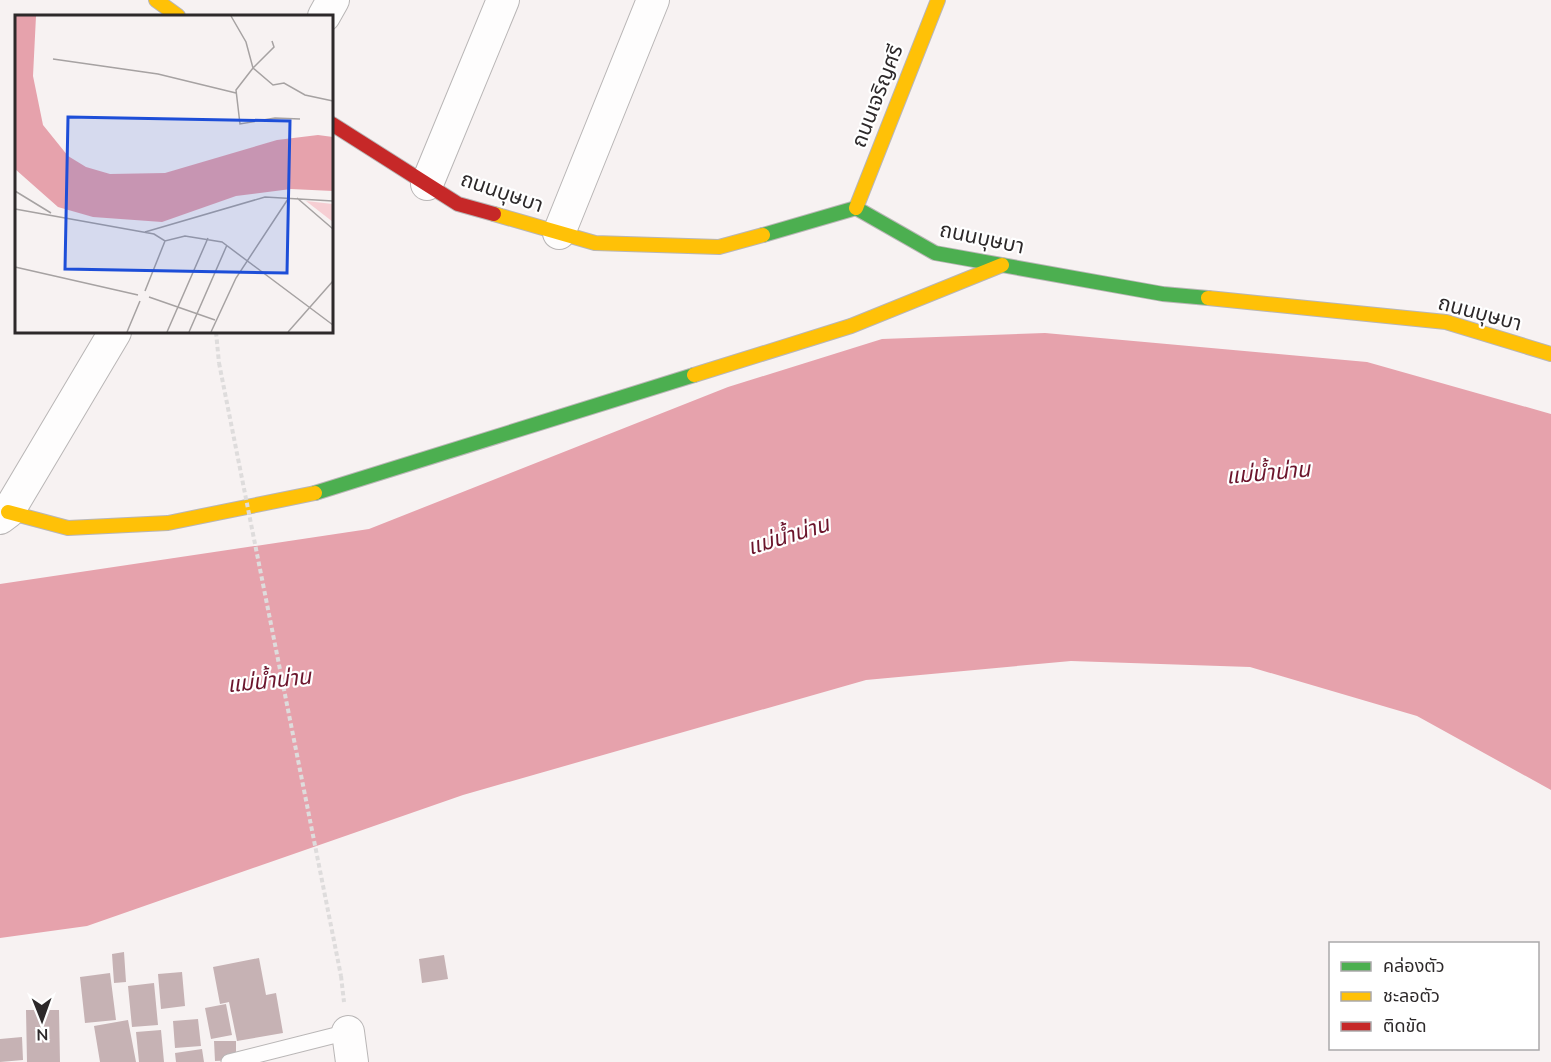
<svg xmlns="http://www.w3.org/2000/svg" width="1551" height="1062" font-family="'Nunito Sans','Noto Sans Thai',sans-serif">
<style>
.water{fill:#e6a2ac}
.building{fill:#c6b2b4}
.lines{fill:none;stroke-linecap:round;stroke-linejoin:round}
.lane-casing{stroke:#b9b6b6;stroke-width:17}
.street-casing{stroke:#b9b6b6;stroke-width:34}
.fast-casing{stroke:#b9b6b6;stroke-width:16}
.slow-casing{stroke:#b9b6b6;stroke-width:16}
.jam-casing{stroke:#b9b6b6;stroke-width:16}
.path{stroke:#dedcdc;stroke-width:4;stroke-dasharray:4.5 3;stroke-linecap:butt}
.lane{stroke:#fefdfd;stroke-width:15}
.street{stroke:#fefdfd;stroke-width:32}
.fast{stroke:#4caf50;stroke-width:14}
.slow{stroke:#ffc107;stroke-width:14}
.jam{stroke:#c62828;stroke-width:14}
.path-bridge{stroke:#dedcdc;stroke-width:4;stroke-dasharray:4.5 3;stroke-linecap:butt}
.labels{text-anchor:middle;stroke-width:4.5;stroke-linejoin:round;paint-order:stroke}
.street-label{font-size:21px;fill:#2d292a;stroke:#fff}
.water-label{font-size:22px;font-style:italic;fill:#6b152c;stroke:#fff}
.inset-road{fill:none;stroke:#a6a2a2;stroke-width:1.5}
.view{fill:#1d4ed8;fill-opacity:0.15;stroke:#1d4ed8;stroke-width:3}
.inset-edge{fill:none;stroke:#2d292a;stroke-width:3}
</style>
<rect width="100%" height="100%" fill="#f7f2f2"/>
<path class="water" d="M 1045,333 L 1367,362 L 1551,414 L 1551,790 L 1417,716 L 1250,667 L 1071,661 L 866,680 L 463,795 L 87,926 L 0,938 L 0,584 L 369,529 L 728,387 L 882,339 Z"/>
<path class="building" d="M 124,952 L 126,982 L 114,983 L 112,954 Z
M 444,955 L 448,979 L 422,983 L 419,959 Z
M 259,958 L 266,995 L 276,993 L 283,1033 L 237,1041 L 229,1002 L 220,1004 L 213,967 Z
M 182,972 L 185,1006 L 161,1009 L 158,974 Z
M 110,973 L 116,1020 L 85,1023 L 80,977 Z
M 154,983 L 158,1025 L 132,1027 L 128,986 Z
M 226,1004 L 232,1035 L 211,1039 L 205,1008 Z
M 26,1010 L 59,1010 L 60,1062 L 27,1062 Z
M 198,1019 L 201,1046 L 175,1048 L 173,1021 Z
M 128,1020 L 136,1062 L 100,1062 L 94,1026 Z
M 161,1030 L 164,1062 L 139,1062 L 136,1032 Z
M 22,1037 L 23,1060 L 0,1062 L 0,1039 Z
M 214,1041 L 236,1041 L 236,1060 L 215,1061 Z
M 202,1049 L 204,1062 L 176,1062 L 175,1053 Z"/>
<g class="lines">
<g class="lane-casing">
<path id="lane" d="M 229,1062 L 348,1032"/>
</g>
<g class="street-casing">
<path id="street" d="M 324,16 L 333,0
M 427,184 L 503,0
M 559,233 L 653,0
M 0,518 L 8,512 L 115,332
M 348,1032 L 352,1062"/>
</g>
<g class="fast-casing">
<path id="fast" d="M 763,235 L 856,208 L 935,253 L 1163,294 L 1208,298
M 315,493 L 694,375"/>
</g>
<g class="slow-casing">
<path id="slow" d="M 156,0 L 178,16
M 856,208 L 938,0
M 494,214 L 595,243 L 719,247 L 763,235
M 1208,298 L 1446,322 L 1551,354
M 694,375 L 851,326 L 1002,265
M 8,512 L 68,528 L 168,523 L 315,493"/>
</g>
<g class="jam-casing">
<path id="jam" d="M 332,124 L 458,204 L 494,214"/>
</g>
<path class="path" d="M 216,332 L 219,363
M 341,976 L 344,1002"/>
<use href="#lane" class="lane"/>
<use href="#street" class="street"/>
<use href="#fast" class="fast"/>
<use href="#slow" class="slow"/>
<use href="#jam" class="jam"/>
<path class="path-bridge" d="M 219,363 L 341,976"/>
</g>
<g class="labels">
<g class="street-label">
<text transform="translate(877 96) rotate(-69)" y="7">ถนนเจริญศรี</text>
<text transform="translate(502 192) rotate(19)" y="7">ถนนบุษบา</text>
<text transform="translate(982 238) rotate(12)" y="7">ถนนบุษบา</text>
<text transform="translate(1480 313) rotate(15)" y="7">ถนนบุษบา</text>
</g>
<g class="water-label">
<text transform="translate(1268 472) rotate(-5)" y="8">แม่น้ำน่าน</text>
<text transform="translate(788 535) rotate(-17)" y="8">แม่น้ำน่าน</text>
<text transform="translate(269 680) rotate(-6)" y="8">แม่น้ำน่าน</text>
</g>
</g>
<g transform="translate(15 15)">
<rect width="318" height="318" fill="#f7f2f2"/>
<path d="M 291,186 L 318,189 L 318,207 Z" fill="#f6ced3"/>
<path d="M 0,1 L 21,1 L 18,61 L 28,110 L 53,141 L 71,152 L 95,159 L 150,158 L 262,125 L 303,120 L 318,122 L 318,176 L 276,174 L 221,181 L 147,207 L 78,202 L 43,192 L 0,154 Z" fill="#e6a2ac"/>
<path class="inset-road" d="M 216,1 L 231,27 L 238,53 L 221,75 L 225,109 L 260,103 L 285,104M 257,26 L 259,32 L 238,53 L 258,70 L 269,68 L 290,80 L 318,86M 38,44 L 143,59 L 221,78M 0,176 L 36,198M 282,183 L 318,214M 0,194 L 139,219 L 150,226 L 170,221 L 207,227 L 318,310M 130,217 L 250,182 L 318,186M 0,252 L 123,280M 130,276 L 150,226M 134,282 L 200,305M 112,317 L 125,286M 152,317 L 193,223M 174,317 L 212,230M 196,317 L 221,263 L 273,184M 273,317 L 318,266"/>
<path class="view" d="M 53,102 L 275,106 L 272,258 L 50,254 Z"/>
<rect width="318" height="318" class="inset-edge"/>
</g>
<rect x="1329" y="942" width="210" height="108" fill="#ffffff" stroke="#aba9aa" stroke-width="1.5"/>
<rect x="1341" y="962" width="30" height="9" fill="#4caf50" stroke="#aba9aa" stroke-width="1.5"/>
<text x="1383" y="972" font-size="18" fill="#2d292a">คล่องตัว</text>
<rect x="1341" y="992" width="30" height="9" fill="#ffc107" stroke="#aba9aa" stroke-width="1.5"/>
<text x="1383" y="1002" font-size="18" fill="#2d292a">ชะลอตัว</text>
<rect x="1341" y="1022" width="30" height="9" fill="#c62828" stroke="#aba9aa" stroke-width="1.5"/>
<text x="1383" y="1032" font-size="18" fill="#2d292a">ติดขัด</text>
<g transform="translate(42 1020) rotate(179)" stroke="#ffffff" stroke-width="4.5" paint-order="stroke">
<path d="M0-4.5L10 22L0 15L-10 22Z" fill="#2d292a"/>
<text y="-9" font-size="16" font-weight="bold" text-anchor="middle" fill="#2d292a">N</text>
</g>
</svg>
